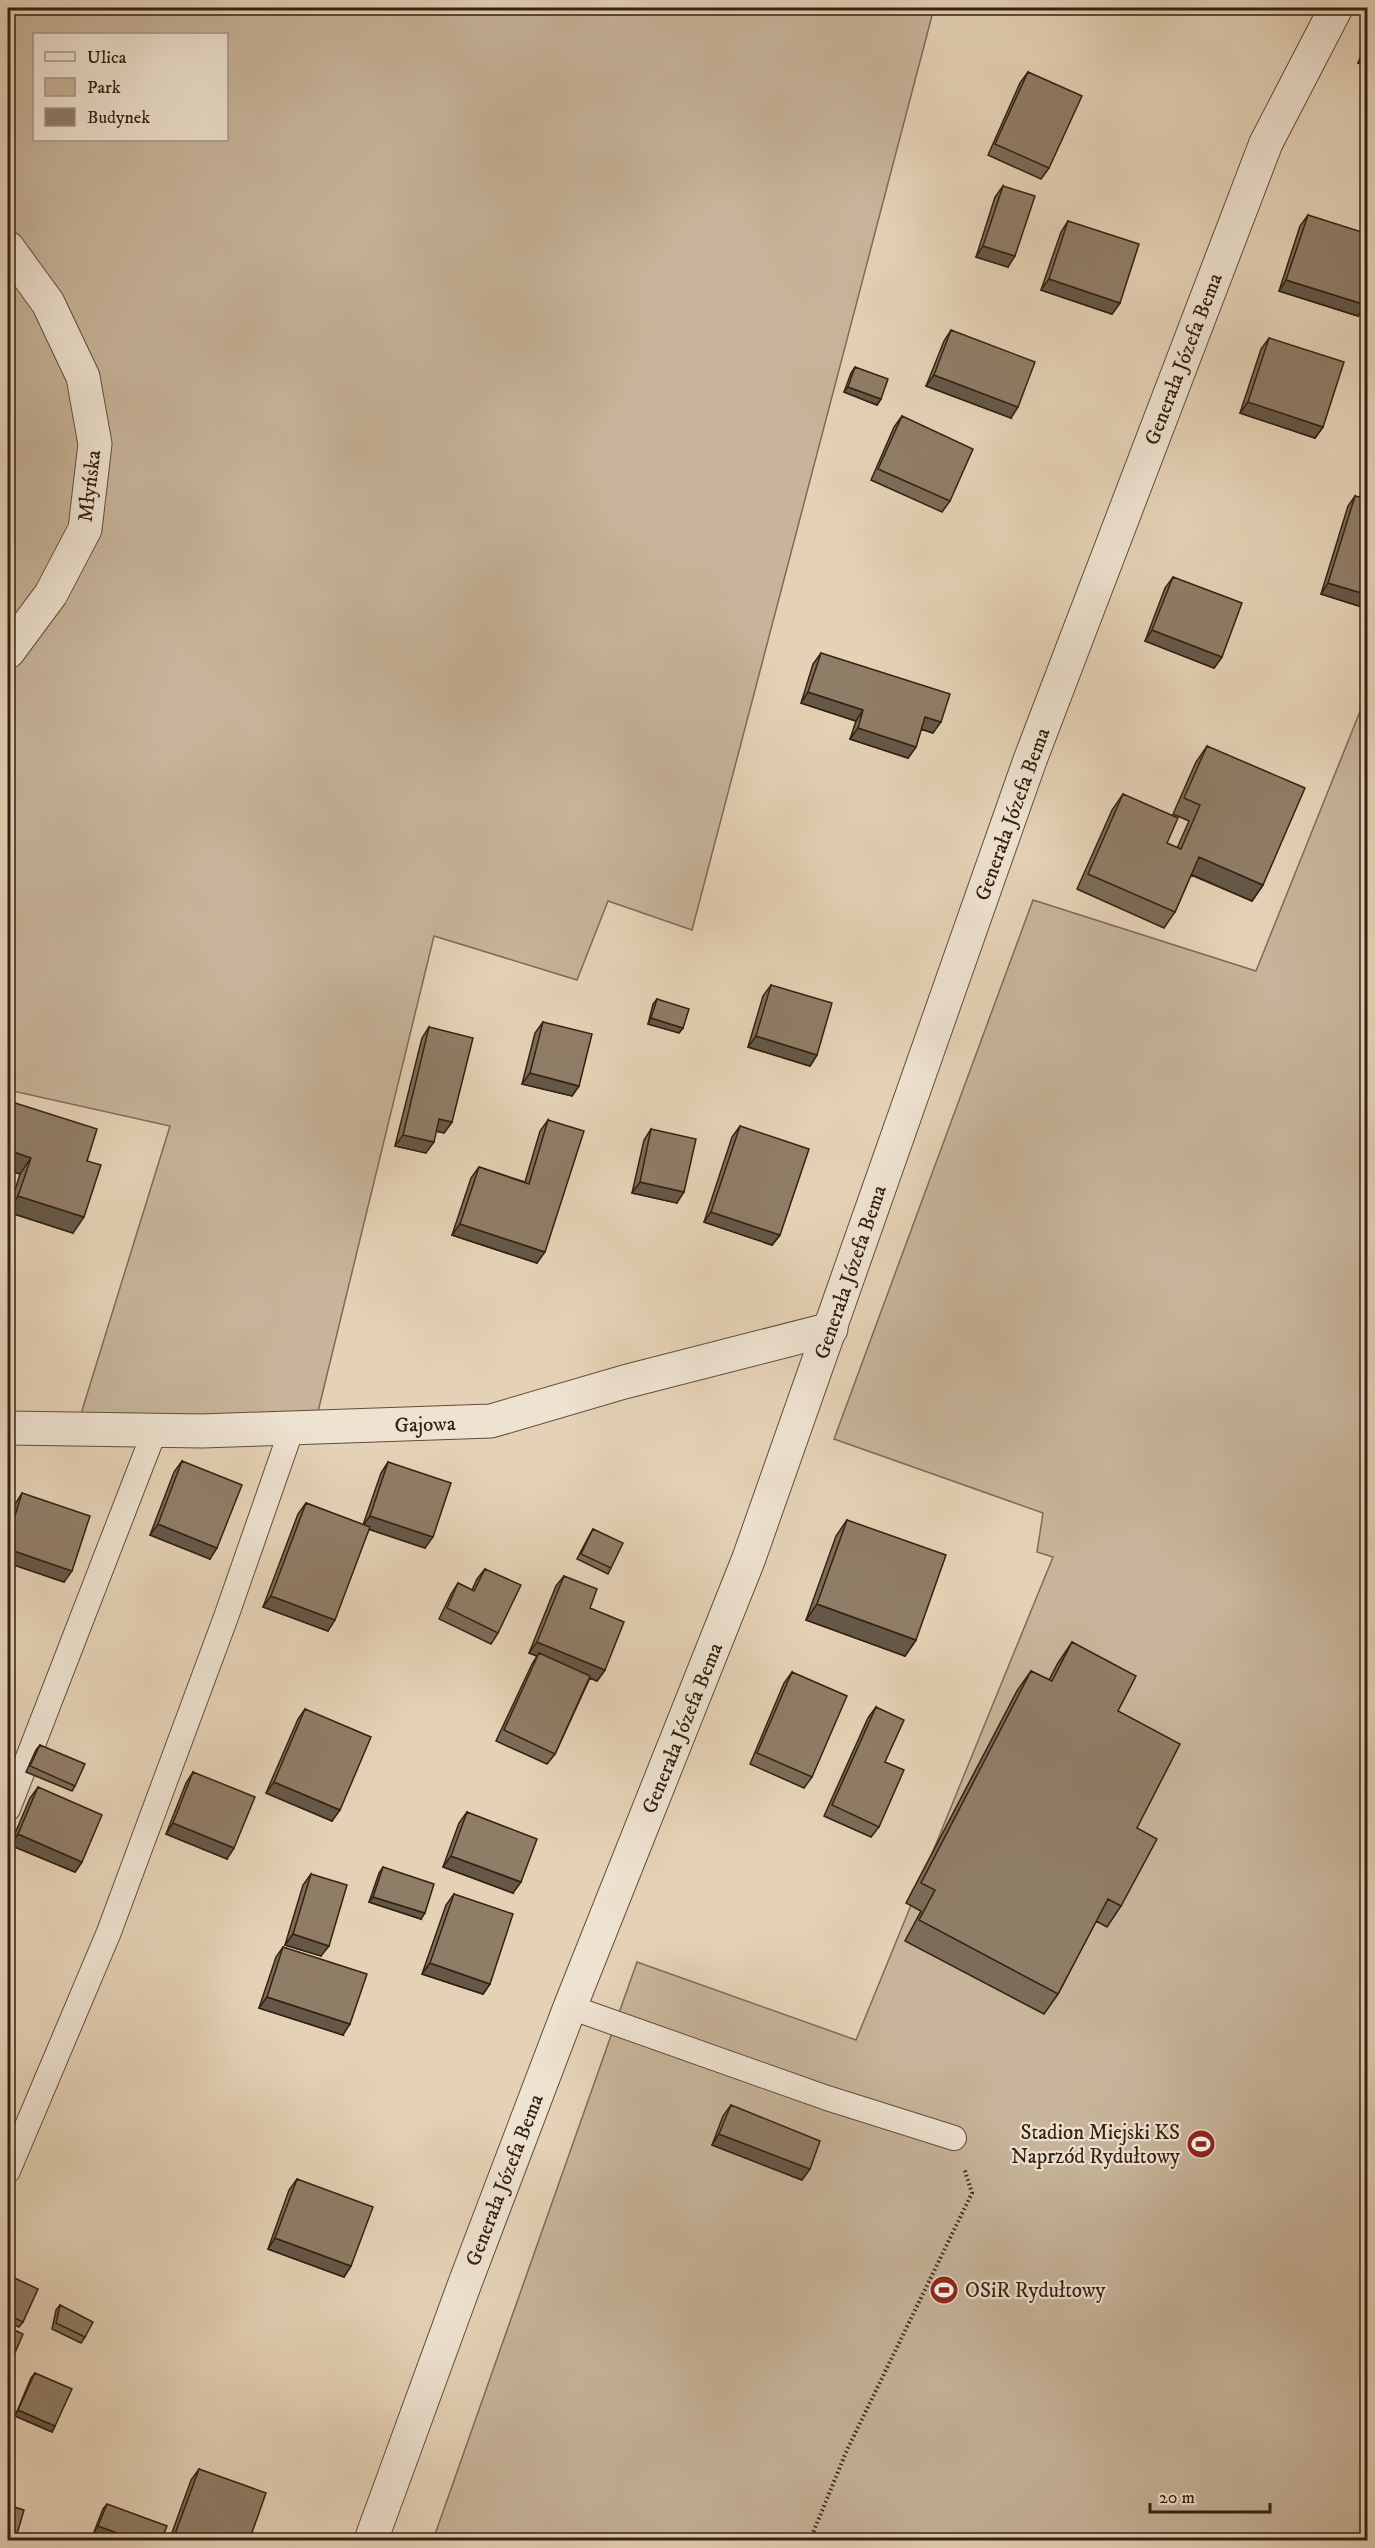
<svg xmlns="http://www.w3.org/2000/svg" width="1375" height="2548" font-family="'IM FELL DW Pica',serif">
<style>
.green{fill:#c7b49a;stroke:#7e6a56;stroke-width:1.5;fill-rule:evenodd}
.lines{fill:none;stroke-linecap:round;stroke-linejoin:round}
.service-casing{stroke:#604d3a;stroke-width:26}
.minor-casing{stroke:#604d3a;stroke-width:35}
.tertiary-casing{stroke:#604d3a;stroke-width:35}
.path{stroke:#342111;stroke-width:4;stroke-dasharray:1.5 3;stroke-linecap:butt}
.service{stroke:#eee2d0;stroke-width:24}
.minor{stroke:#eee2d0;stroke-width:33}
.tertiary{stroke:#eee2d0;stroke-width:33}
.wall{fill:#7c6c59;stroke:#342111;stroke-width:1.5}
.shaded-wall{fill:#655848;stroke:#342111;stroke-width:1.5}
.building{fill:#907d67;stroke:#342111;stroke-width:1.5}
.labels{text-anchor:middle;stroke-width:4.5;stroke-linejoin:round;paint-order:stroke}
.street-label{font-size:21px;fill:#342111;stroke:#eee2d0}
.poi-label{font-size:21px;fill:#342111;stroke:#eee2d0;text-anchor:end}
</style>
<rect width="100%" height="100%" fill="#e5d2b6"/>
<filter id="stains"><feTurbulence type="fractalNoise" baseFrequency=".00333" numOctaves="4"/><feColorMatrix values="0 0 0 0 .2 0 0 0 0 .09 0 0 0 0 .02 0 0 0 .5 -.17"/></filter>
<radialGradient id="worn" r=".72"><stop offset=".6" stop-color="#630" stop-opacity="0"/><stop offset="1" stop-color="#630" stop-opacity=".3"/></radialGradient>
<path class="green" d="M 8,8 L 934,8 L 692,930 L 608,901 L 577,980 L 434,936 L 314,1428 L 76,1430 L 170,1126 L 8,1090 ZM 34,34 L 226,34 L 226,140 L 34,140 Z
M 1367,694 L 1367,2540 L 433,2540 L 637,1962 L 856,2040 L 1053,1557 L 1037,1552 L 1043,1513 L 834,1439 L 1033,900 L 1256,971 Z"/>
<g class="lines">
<g class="service-casing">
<path id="service" d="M 8,1809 L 155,1430
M 570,2007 L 827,2098 L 954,2138
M 8,2171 L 109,1932 L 226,1617 L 292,1428"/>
</g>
<g class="minor-casing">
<path id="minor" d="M 8,248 L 48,303 L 83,377 L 95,444 L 85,529 L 51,594 L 8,652
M 8,1428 L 202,1431 L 491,1421 L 624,1382 L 831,1329"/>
</g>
<g class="tertiary-casing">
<path id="tertiary" d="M 371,2540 L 465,2283 L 570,2007 L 749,1558 L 1030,760 L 1266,143 L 1336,8"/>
</g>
<path class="path" d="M 810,2540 L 847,2450 L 972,2193 L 964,2168"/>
<use href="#service" class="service"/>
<use href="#minor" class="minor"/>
<use href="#tertiary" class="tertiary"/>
</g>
<path class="wall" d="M 1368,39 L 1368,67 L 1358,63 Z
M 1028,72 L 1049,168 L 1041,179 L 988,155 L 1020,83 Z
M 1003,186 L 1008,267 L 976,257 L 995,197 Z
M 1308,215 L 1358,316 L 1279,291 L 1300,226 Z
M 1068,221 L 1120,303 L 1112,314 L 1041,290 L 1061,232 Z
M 951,330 L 1011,418 L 926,386 L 944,341 Z
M 1269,338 L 1323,427 L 1315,438 L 1240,413 L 1261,349 Z
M 855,367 L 881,399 L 877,405 L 844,392 L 851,373 Z
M 902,416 L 950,501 L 942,512 L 871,480 L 894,427 Z
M 1355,496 L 1368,609 L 1321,594 L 1348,506 Z
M 1173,577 L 1222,657 L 1214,668 L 1145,641 L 1165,588 Z
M 821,653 L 933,733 L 921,729 L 916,747 L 908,758 L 850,739 L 856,721 L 801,703 L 813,664 Z
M 1207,746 L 1263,885 L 1252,901 L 1191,875 L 1175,912 L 1164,928 L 1077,889 L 1112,810 L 1123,794 L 1167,843 L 1177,848 L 1189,821 L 1173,814 L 1196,762 Z
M 771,985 L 817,1055 L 810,1066 L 748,1047 L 763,996 Z
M 657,999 L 683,1028 L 679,1033 L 648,1024 L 653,1004 Z
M 543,1022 L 579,1086 L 572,1096 L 522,1084 L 535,1033 Z
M 429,1027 L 452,1122 L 444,1133 L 436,1131 L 426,1153 L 395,1146 L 422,1038 Z
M 12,1102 L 87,1161 L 73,1233 L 8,1212 L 20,1174 L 8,1170 L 8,1109 Z
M 548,1120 L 537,1263 L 452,1235 L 471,1178 L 479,1167 L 525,1182 L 540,1131 Z
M 740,1126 L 780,1235 L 772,1245 L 704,1222 L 732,1137 Z
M 651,1129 L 677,1203 L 632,1193 L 644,1140 Z
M 182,1461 L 210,1559 L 150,1535 L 174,1472 Z
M 388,1462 L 425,1548 L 369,1529 L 328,1631 L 263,1607 L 298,1514 L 306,1503 L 363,1525 L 381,1473 Z
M 22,1493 L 64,1582 L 8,1563 L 8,1526 L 15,1504 Z
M 847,1520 L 916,1640 L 905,1656 L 806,1620 L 836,1536 Z
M 593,1529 L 611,1568 L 608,1574 L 577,1559 L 590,1534 Z
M 485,1569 L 498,1633 L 491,1644 L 439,1619 L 451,1594 L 458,1583 L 472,1590 L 477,1579 Z
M 564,1576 L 590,1608 L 605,1670 L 597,1681 L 590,1678 L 555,1754 L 547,1764 L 496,1741 L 532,1664 L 537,1656 L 529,1653 L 556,1586 Z
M 1072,1642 L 1118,1711 L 1137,1828 L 1121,1906 L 1107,1927 L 1096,1921 L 1058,1994 L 1044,2014 L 905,1941 L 921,1911 L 906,1903 L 1017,1691 L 1031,1671 L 1049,1680 L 1058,1663 Z
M 792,1672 L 812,1777 L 804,1788 L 750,1764 L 784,1683 Z
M 876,1707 L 885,1762 L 879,1827 L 871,1837 L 824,1816 L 868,1718 Z
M 305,1709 L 332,1821 L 266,1793 L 298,1719 Z
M 40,1745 L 75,1786 L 72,1791 L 26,1772 L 36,1750 Z
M 193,1772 L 227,1859 L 166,1834 L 186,1783 Z
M 38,1787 L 82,1862 L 75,1872 L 10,1845 L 30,1798 Z
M 467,1812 L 513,1893 L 443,1867 L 459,1823 Z
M 383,1867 L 421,1919 L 369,1902 L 379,1873 Z
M 311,1874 L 321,1956 L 285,1945 L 303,1885 Z
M 454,1894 L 490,1984 L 483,1994 L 422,1974 L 446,1905 Z
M 283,1947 L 343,2035 L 259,2008 L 276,1957 Z
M 731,2105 L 802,2180 L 712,2145 L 723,2116 Z
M 297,2179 L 351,2266 L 344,2277 L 268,2249 L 289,2190 Z
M 8,2275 L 23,2322 L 19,2327 L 8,2322 Z
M 60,2305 L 85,2337 L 81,2343 L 52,2329 L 56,2310 Z
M 35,2373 L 55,2426 L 52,2432 L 15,2416 L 31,2378 Z
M 199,2469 L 249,2541 L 169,2541 L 191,2480 Z
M 107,2504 L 161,2541 L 119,2541 L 94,2532 L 103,2509 Z"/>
<path class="shaded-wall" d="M 1365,52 L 1368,53 L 1368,67 L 1358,63 Z
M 983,246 L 1015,256 L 1008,267 L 976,257 Z
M 1049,279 L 1120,303 L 1112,314 L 1041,290 Z
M 1286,280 L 1366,305 L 1358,316 L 1279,291 Z
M 934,375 L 1018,407 L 1011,418 L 926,386 Z
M 848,387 L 881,399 L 877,405 L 844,392 Z
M 1248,402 L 1323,427 L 1315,438 L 1240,413 Z
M 1328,583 L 1368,595 L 1368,609 L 1321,594 Z
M 1152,630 L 1222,657 L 1214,668 L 1145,641 Z
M 808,692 L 863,710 L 856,721 L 801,703 Z
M 925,717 L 941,722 L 933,733 L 918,728 Z
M 858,728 L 916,747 L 908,758 L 850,739 Z
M 1199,857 L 1263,885 L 1252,901 L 1188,873 Z
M 651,1018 L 683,1028 L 679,1033 L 648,1024 Z
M 756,1036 L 817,1055 L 810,1066 L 748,1047 Z
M 530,1073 L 579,1086 L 572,1096 L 522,1084 Z
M 439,1119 L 452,1122 L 444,1133 L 431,1130 Z
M 403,1135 L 434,1142 L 426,1153 L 395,1146 Z
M 8,1150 L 31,1158 L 20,1174 L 8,1170 Z
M 640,1182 L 684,1192 L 677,1203 L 632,1193 Z
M 18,1196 L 84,1217 L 73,1233 L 8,1212 Z
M 711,1212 L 780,1235 L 772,1245 L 704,1222 Z
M 460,1224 L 545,1252 L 537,1263 L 452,1235 Z
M 370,1516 L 433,1537 L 425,1548 L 362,1527 Z
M 158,1524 L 217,1548 L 210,1559 L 150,1535 Z
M 8,1549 L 72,1571 L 64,1582 L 8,1563 Z
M 271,1596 L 335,1620 L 328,1631 L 263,1607 Z
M 817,1604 L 916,1640 L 905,1656 L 806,1620 Z
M 537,1642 L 605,1670 L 597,1681 L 538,1656 L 539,1653 L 537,1656 L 529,1653 Z
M 274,1782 L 340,1810 L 332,1821 L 266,1793 Z
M 173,1823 L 234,1848 L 227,1859 L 166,1834 Z
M 18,1834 L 82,1862 L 75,1872 L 10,1845 Z
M 451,1856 L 521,1882 L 513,1893 L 443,1867 Z
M 373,1897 L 425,1913 L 421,1919 L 369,1902 Z
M 293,1934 L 329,1946 L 321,1956 L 285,1945 Z
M 430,1963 L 490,1984 L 483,1994 L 422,1974 Z
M 267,1997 L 350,2024 L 343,2035 L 259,2008 Z
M 719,2134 L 810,2169 L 802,2180 L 712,2145 Z
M 275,2238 L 351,2266 L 344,2277 L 268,2249 Z
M 18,2410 L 55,2426 L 52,2432 L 15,2416 Z
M 98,2526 L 139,2541 L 119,2541 L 94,2532 Z
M 175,2534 L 194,2541 L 171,2541 Z"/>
<path class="building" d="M 1028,72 L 1082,96 L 1049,168 L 995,144 Z
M 1003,186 L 1035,196 L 1015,256 L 983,246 Z
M 1308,215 L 1368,234 L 1368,301 L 1366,305 L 1286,280 Z
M 1068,221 L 1139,244 L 1120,303 L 1049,279 Z
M 951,330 L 1035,362 L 1018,407 L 934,375 Z
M 1269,338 L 1344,362 L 1323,427 L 1248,402 Z
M 855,367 L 888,379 L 881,399 L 848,387 Z
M 902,416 L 973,449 L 950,501 L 878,469 Z
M 1355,496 L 1368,499 L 1368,595 L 1328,583 Z
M 1173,577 L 1242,603 L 1222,657 L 1152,630 Z
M 821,653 L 950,694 L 941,722 L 925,717 L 916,747 L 858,728 L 863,710 L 808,692 Z
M 1207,746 L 1305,788 L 1263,885 L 1199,857 L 1175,912 L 1088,874 L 1123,794 L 1178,818 L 1167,843 L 1181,849 L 1200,805 L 1184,798 Z
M 771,985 L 832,1003 L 817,1055 L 756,1036 Z
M 657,999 L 689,1009 L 683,1028 L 651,1018 Z
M 543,1022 L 592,1034 L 579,1086 L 530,1073 Z
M 429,1027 L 473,1038 L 452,1122 L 439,1119 L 434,1142 L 403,1135 Z
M 12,1102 L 97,1129 L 87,1161 L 101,1165 L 84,1217 L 18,1196 L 31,1158 L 8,1150 L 8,1118 Z
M 548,1120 L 584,1131 L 545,1252 L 460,1224 L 479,1167 L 529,1184 Z
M 740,1126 L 809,1149 L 780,1235 L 711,1212 Z
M 651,1129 L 696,1139 L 684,1192 L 640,1182 Z
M 182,1461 L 242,1485 L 217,1548 L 158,1524 Z
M 388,1462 L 451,1483 L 433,1537 L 370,1516 Z
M 22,1493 L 90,1516 L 72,1571 L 8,1549 L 8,1538 Z
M 306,1503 L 370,1527 L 335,1620 L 271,1596 Z
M 847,1520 L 946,1555 L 916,1640 L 817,1604 Z
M 593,1529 L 623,1543 L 611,1568 L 581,1554 Z
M 485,1569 L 521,1585 L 498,1633 L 447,1608 L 458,1583 L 474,1591 Z
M 564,1576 L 597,1589 L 590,1608 L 624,1622 L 605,1670 L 537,1642 Z
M 1072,1642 L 1136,1676 L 1118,1711 L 1180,1744 L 1137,1828 L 1157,1839 L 1121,1906 L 1108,1899 L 1058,1994 L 919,1920 L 935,1890 L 921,1883 L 1031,1671 L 1052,1681 Z
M 539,1653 L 590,1676 L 555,1754 L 504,1730 Z
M 792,1672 L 847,1696 L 812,1777 L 757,1753 Z
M 876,1707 L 904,1720 L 885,1762 L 904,1770 L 879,1827 L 832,1805 Z
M 305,1709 L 371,1737 L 340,1810 L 274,1782 Z
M 40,1745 L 85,1764 L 75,1786 L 30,1766 Z
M 193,1772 L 255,1797 L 234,1848 L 173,1823 Z
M 38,1787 L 102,1815 L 82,1862 L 18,1834 Z
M 467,1812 L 537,1839 L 521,1882 L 451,1856 Z
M 383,1867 L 434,1884 L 425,1913 L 373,1897 Z
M 311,1874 L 347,1885 L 329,1946 L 293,1934 Z
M 454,1894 L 513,1914 L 490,1984 L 430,1963 Z
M 283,1947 L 367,1974 L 350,2024 L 267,1997 Z
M 731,2105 L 820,2141 L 810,2169 L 719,2134 Z
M 297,2179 L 373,2207 L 351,2266 L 275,2238 Z
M 8,2275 L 38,2289 L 23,2322 L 8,2315 Z
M 60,2305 L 93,2322 L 85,2337 L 56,2323 Z
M 8,2327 L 23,2334 L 8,2369 Z
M 35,2373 L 72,2389 L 55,2426 L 18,2410 Z
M 199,2469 L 266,2493 L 249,2541 L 194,2541 L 175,2534 Z
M 107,2504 L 167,2526 L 161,2541 L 139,2541 L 98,2526 Z
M 8,2505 L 24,2510 L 15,2541 L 8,2541 Z"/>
<defs>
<g id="stadium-disc" transform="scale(1.5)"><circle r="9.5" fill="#8f2418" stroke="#eee2d0"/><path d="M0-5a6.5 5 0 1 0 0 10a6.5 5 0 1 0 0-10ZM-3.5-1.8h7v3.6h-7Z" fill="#fff"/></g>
</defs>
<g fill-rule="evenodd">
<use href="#stadium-disc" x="1201" y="2144"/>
<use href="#stadium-disc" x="944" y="2290"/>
</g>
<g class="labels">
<g class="street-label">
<text transform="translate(1183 359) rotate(-69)" y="7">Generała Józefa Bema</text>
<text transform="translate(89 486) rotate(-83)" y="7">Młyńska</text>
<text transform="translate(1012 814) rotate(-70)" y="7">Generała Józefa Bema</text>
<text transform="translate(850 1272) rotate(-71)" y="7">Generała Józefa Bema</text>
<text transform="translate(425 1424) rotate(-2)" y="7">Gajowa</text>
<text transform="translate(682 1728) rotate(-68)" y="7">Generała Józefa Bema</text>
<text transform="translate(504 2180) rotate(-69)" y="7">Generała Józefa Bema</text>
</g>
<g class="poi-label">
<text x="1180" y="2139">Stadion Miejski KS<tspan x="1180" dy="24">Naprzód Rydułtowy</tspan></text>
<text x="965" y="2297" text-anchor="start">OSiR Rydułtowy</text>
</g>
</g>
<rect width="1375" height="2548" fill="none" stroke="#e5d2b6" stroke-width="30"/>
<rect x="9" y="9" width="1357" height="2530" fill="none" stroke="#342111" stroke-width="3"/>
<rect x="15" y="15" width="1345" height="2518" fill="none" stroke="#342111" stroke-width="1.5"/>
<rect x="33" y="33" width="195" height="108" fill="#eee2d0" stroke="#a49584" stroke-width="1.5"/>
<rect x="45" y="52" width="30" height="9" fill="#eee2d0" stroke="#a49584" stroke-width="1.5"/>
<text x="87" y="63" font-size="18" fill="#342111">Ulica</text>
<rect x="45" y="78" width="30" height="18" fill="#c7b49a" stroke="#a49584" stroke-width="1.5"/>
<text x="87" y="93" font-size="18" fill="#342111">Park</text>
<rect x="45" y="108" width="30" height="18" fill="#907d67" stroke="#a49584" stroke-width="1.5"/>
<text x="87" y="123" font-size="18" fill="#342111">Budynek</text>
<path d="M1150 2503v9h120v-9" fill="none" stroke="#342111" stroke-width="3"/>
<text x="1159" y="2503" font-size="18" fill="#342111" stroke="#eee2d0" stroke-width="4.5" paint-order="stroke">20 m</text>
<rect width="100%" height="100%" filter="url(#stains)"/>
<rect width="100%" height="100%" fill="url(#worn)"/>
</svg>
